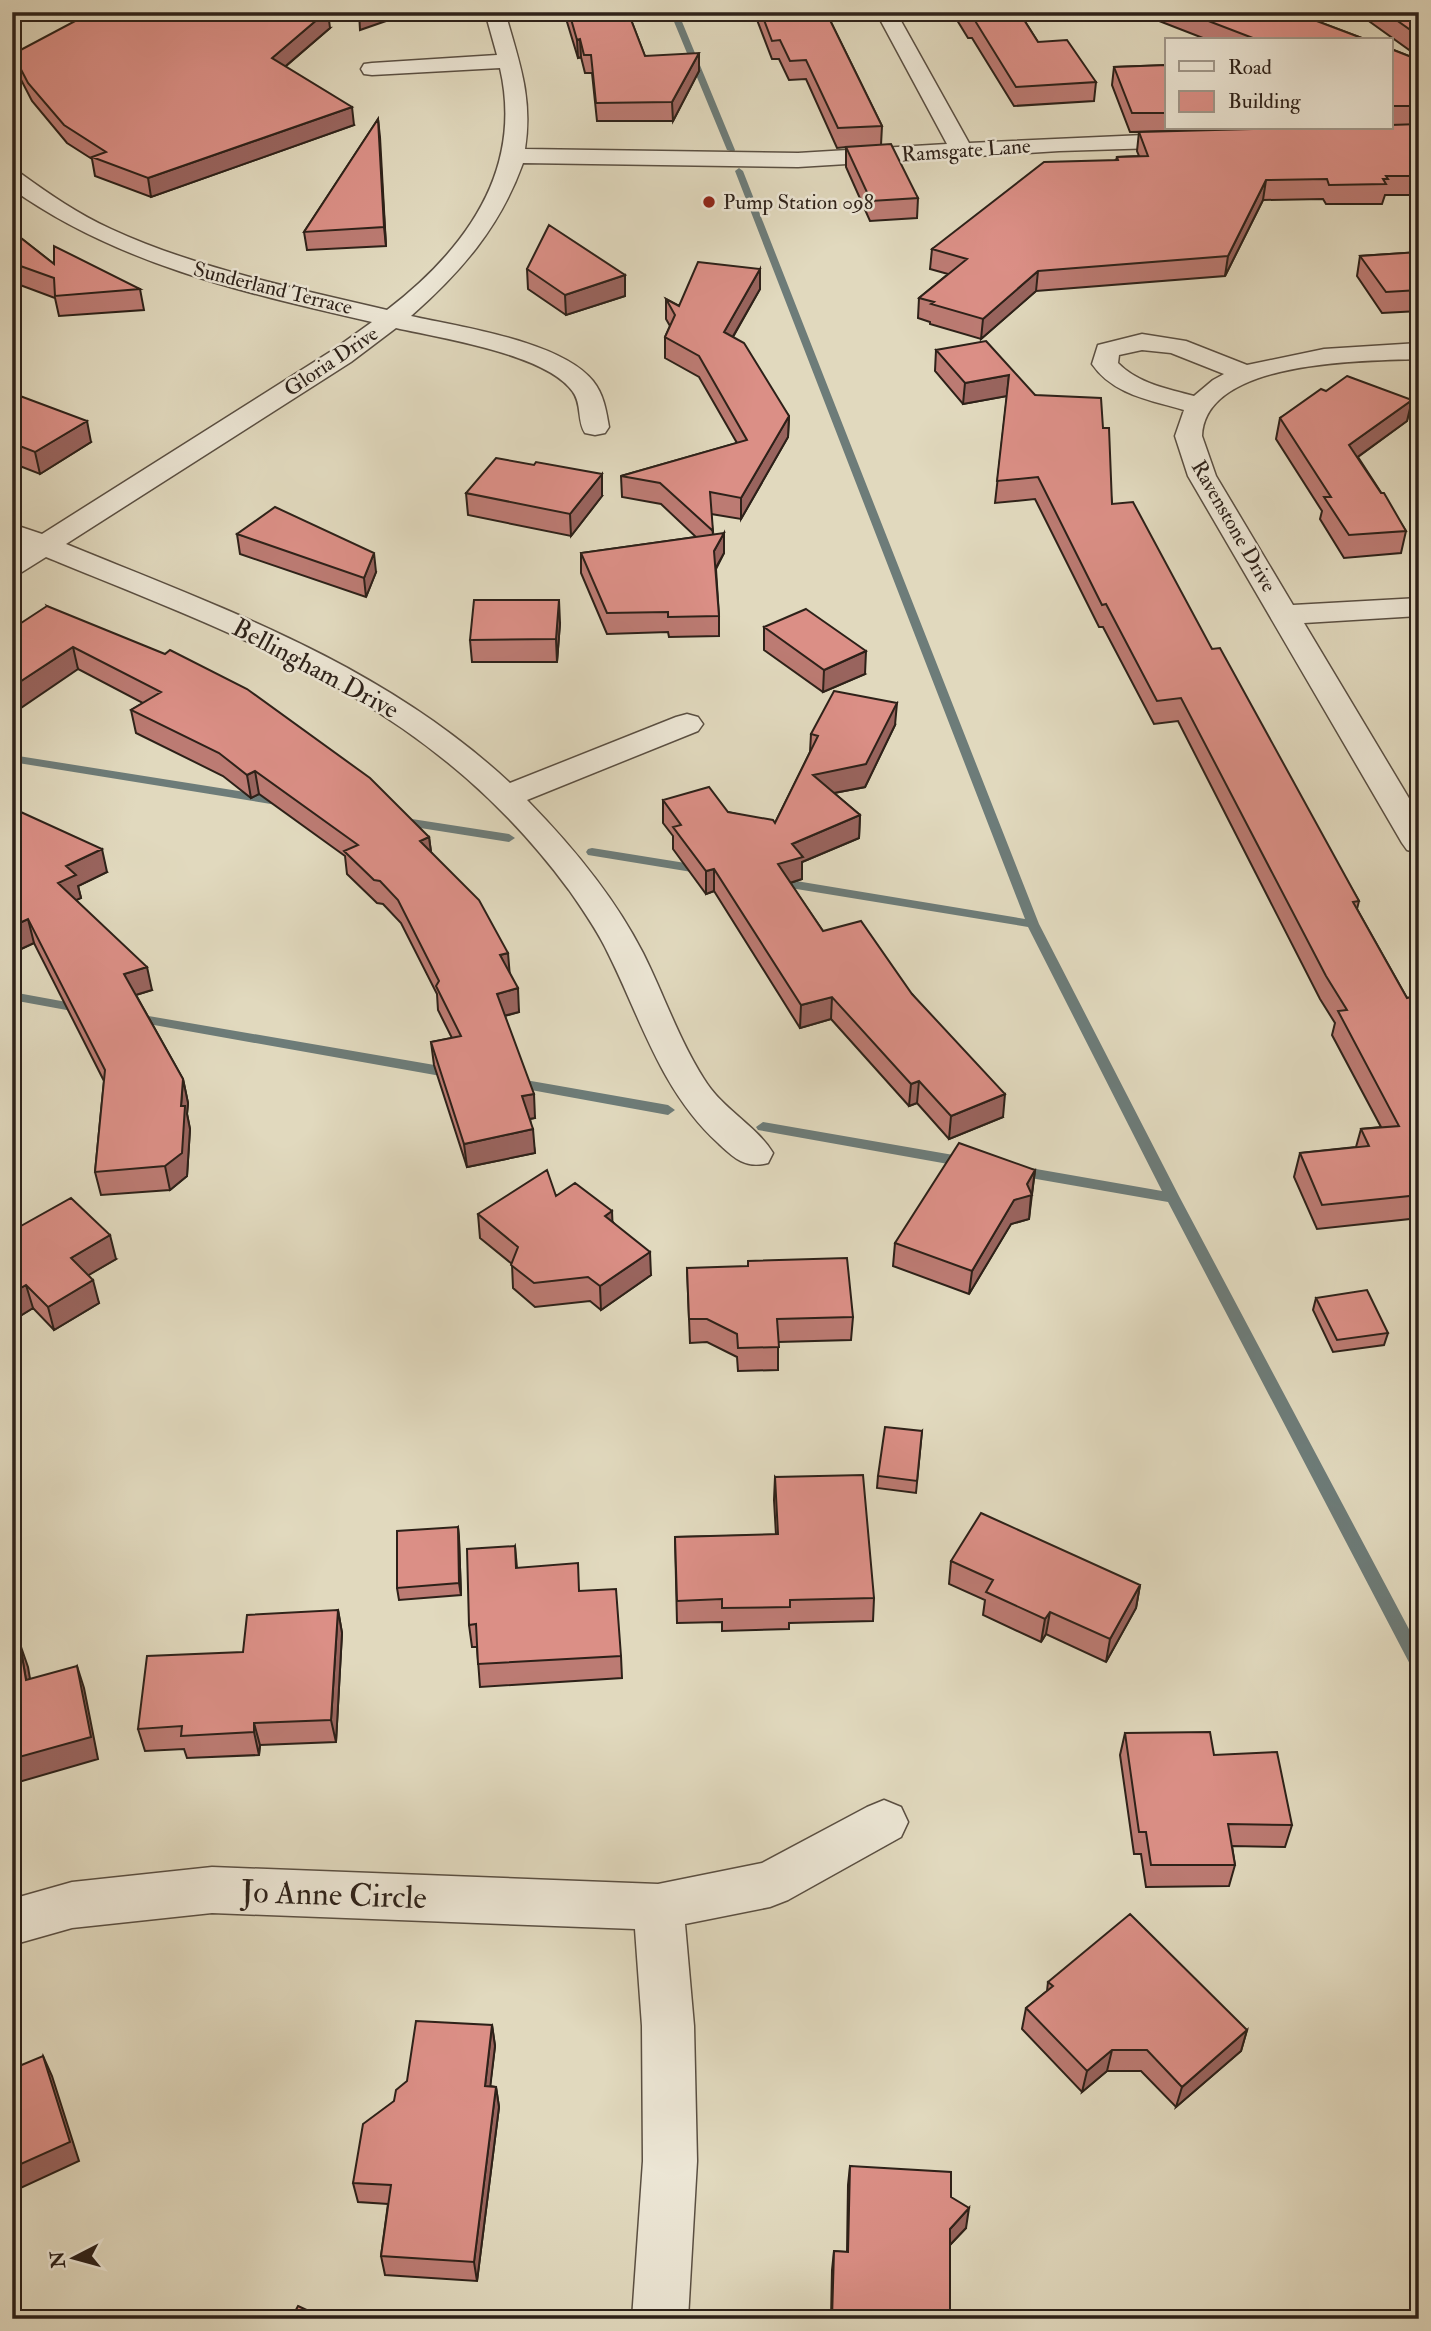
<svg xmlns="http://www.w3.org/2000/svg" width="1431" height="2331" font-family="'IM FELL Double Pica',serif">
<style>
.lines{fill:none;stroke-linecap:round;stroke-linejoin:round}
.stream{fill:#6d7c79;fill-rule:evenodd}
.minor-casing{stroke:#5a4f42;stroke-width:3}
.minor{fill:#ece6d5;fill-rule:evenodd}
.wall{fill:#bc7b73;stroke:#2d2119;stroke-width:2}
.shaded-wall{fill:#99645e;stroke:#2d2119;stroke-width:2}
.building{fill:#db8f86;stroke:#2d2119;stroke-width:2}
.poi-dot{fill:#8f2418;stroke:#ece6d5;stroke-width:2.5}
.labels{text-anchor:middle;stroke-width:5;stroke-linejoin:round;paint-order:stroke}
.far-street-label{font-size:21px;fill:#2d2119;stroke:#ece6d5}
.far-poi-label{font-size:21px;fill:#2d2119;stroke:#ece6d5;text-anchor:start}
.street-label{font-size:26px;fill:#2d2119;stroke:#ece6d5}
.near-street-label{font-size:32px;fill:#2d2119;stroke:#ece6d5}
</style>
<rect width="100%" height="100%" fill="#e1d9be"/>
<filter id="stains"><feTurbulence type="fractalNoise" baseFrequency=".00286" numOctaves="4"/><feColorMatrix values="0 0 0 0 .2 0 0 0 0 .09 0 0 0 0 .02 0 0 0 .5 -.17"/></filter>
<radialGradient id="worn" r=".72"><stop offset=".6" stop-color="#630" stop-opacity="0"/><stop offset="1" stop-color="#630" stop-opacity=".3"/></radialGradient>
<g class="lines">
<path class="stream" d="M 670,12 L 678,12 L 735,150 L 734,152 L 727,150 Z
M 739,168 L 743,171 L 1039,924 L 1180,1198 L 1419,1648 L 1419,1672 L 1413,1670 L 1168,1202 L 1019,1176 L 1012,1171 L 1019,1166 L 1162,1191 L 1028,927 L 772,885 L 766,881 L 772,877 L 1025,919 L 735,171 Z
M 12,755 L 283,798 L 289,802 L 283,806 L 12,762 Z
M 399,817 L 509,834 L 515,838 L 509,842 L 395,824 L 393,821 L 395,818 Z
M 592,848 L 704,866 L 710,870 L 704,874 L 588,855 L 586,852 L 588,849 Z
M 12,992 L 83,1005 L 90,1009 L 83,1013 L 12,1000 Z
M 131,1013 L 452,1068 L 459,1073 L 452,1078 L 126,1020 L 124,1017 L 126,1014 Z
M 514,1078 L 668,1105 L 675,1110 L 668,1115 L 509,1086 L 507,1083 L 509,1080 Z
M 763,1122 L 965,1157 L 972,1162 L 965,1167 L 758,1130 L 756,1127 Z"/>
<g class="minor-casing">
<path id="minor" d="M 485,12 L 505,12 C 519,62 533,97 525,149 L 798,153 L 947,144 L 876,12 L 896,12 L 969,143 L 1189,133 L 1197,135 L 1200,140 L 1197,145 L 1189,147 L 1059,151 L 798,167 L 523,163 C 500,227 461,272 411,316 C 460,327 561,341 593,381 C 604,395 606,410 609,427 L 605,433 L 595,435 L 585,433 C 577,421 582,404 573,392 C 547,354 440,338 396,328 L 351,362 L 66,544 C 225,609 382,664 510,783 L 676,717 L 687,714 L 698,717 L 703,724 L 698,731 L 527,800 C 572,846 614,896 643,953 C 664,995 679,1040 704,1079 C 722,1109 757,1126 773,1153 L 768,1163 C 745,1169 734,1158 718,1143 C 661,1091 641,1019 608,953 C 597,930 583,910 569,890 C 431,703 251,641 46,557 L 22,572 L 12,575 L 12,553 L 22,547 L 12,543 L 12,524 L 42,534 L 333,350 L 372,322 C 246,293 119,265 12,189 L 12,171 L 20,173 C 49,194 78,214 111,229 C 198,269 294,288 387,310 C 465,250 524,171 500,68 L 372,75 L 364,74 L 361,69 L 364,64 L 372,63 L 497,55 Z
M 1142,334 L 1186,341 L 1247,365 L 1324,349 L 1419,343 L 1419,359 C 1366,361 1205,359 1202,436 L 1216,476 L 1293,605 L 1419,598 L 1419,616 L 1304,623 L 1419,815 L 1419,853 L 1407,850 L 1402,843 L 1188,476 L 1175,436 L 1184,410 C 1151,400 1113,395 1092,364 L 1098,345 ZM 1142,350 L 1171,353 L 1224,374 L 1213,380 L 1194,396 C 1168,389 1137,383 1118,363 L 1119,355 Z
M 884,1800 L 901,1807 L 908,1822 L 901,1837 L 788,1900 L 770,1907 L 685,1924 L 694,2026 L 697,2161 L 688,2319 L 632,2319 L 643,2161 L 642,2026 L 635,1929 L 212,1913 L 72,1928 L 12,1945 L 12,1899 L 72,1882 L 212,1867 L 658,1884 L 762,1863 L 867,1807 Z"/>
</g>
<use href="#minor" class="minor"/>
</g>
<path class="wall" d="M 564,12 L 628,12 L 645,56 L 699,71 L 673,121 L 597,121 L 592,73 L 585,73 L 581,57 L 578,58 Z
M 754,12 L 826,12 L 882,126 L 881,145 L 918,198 L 917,218 L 870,221 L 846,167 L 846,147 L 837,148 L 806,79 L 789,80 L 779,59 L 772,59 Z
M 952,12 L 1019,12 L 1038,42 L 1096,82 L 1094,101 L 1014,106 L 972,38 L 968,38 Z
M 1136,12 L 1293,12 L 1367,40 L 1208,40 Z
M 1359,12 L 1419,12 L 1419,57 L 1359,14 Z
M 330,28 L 285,67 L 354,125 L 151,197 L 95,176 L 92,159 L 67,143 L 32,101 L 17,72 L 13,54 Z
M 1391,49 L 1419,60 L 1419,195 L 1385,195 L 1382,204 L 1326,204 L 1323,199 L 1263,200 L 1225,276 L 1036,291 L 981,339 L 930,324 L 930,322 L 918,318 L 919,298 L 948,274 L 930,269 L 932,249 L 1116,160 L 1117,157 L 1139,156 L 1137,151 L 1139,132 L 1249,129 L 1130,132 L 1112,85 L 1114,67 L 1167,65 L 1167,128 L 1391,128 Z
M 378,119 L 386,246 L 307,250 L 304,232 Z
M 12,231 L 54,264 L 140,289 L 144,310 L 59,316 L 55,298 L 12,282 Z
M 1419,252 L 1419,311 L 1382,313 L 1357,276 L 1360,256 Z
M 527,269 L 625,275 L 625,296 L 566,315 L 528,289 Z
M 760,269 L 760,289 L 733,337 L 789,416 L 788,437 L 741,519 L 711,514 L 713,535 L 724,553 L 716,569 L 719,616 L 719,636 L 669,637 L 668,632 L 607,634 L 581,573 L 581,553 L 696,537 L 661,504 L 622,497 L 621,476 L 737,443 L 699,377 L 665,358 L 665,337 L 670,326 L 666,319 L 666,299 L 679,306 Z
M 936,350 L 1035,395 L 1103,428 L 1112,504 L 1212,649 L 1359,901 L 1357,909 L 1407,998 L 1419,1011 L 1419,1218 L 1317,1229 L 1294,1177 L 1300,1153 L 1356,1147 L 1361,1129 L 1381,1127 L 1332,1035 L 1335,1023 L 1320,999 L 1178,721 L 1154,724 L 1103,627 L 1099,627 L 1035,499 L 995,503 L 1007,396 L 963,404 L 935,371 Z
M 1326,391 L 1412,400 L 1407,421 L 1358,457 L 1406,531 L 1401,553 L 1344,558 L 1320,519 L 1322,511 L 1276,439 L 1280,418 Z
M 12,393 L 91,442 L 40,474 L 12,463 Z
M 466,493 L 602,496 L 571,536 L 468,515 Z
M 237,534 L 376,572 L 366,597 L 240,554 Z
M 47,606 L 429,837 L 431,852 L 510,974 L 519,1012 L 505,1016 L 535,1118 L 530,1119 L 535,1153 L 467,1167 L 434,1065 L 431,1042 L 452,1038 L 438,1010 L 437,994 L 401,923 L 383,904 L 377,903 L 347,874 L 345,856 L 259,794 L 251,798 L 223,776 L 136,733 L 131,710 L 143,703 L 78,669 Z
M 560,623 L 557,662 L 472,662 L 470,640 Z
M 764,627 L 865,674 L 823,692 L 764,650 Z
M 895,725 L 865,787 L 834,793 L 860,815 L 859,838 L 802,862 L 802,879 L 790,883 L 823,931 L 912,994 L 1003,1117 L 949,1139 L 917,1103 L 909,1106 L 831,1019 L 800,1028 L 714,891 L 706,894 L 673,849 L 673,836 L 663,823 L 663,800 L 728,812 L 775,823 L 810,752 L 811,734 Z
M 12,808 L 107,872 L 78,886 L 81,898 L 76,900 L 152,990 L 136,995 L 183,1079 L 188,1103 L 187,1114 L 190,1129 L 187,1176 L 170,1190 L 101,1195 L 95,1172 L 104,1081 L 34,943 L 21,949 L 12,940 Z
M 1035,1170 L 1029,1219 L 1011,1224 L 969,1294 L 893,1266 L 895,1243 Z
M 556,1196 L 613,1222 L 651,1275 L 601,1310 L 590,1301 L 535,1307 L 513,1288 L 512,1264 L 480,1238 L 478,1214 Z
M 12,1231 L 116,1259 L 88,1275 L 99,1303 L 54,1330 L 33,1308 L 12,1321 Z
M 687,1268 L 853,1317 L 851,1340 L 778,1342 L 778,1370 L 738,1371 L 737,1357 L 707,1342 L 690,1343 Z
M 1316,1298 L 1388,1333 L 1384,1345 L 1333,1352 L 1313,1310 Z
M 922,1431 L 916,1493 L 877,1488 L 878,1476 Z
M 775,1477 L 874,1598 L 873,1621 L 789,1623 L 789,1629 L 722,1631 L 722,1622 L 677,1623 L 675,1537 L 776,1535 L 774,1500 Z
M 458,1527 L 459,1539 L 461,1595 L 399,1600 L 397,1588 Z
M 515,1546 L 517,1568 L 580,1591 L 621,1656 L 622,1678 L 480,1687 L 477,1647 L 472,1647 L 469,1625 Z
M 951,1561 L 1140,1585 L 1136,1608 L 1106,1662 L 1046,1634 L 1041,1642 L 983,1615 L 985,1600 L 949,1584 Z
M 338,1610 L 342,1633 L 336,1742 L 260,1745 L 259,1755 L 187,1758 L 184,1749 L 145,1751 L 138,1729 L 243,1652 Z
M 1125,1733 L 1214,1755 L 1292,1825 L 1285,1847 L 1232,1846 L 1235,1865 L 1229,1886 L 1146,1887 L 1141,1854 L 1134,1854 L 1120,1755 Z
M 1048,1982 L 1247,2030 L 1241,2051 L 1176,2107 L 1141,2071 L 1107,2071 L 1082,2092 L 1022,2029 L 1026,2008 L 1047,1991 Z
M 492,2025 L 495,2046 L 490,2086 L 496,2087 L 499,2107 L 477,2281 L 385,2275 L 381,2256 L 388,2204 L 358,2202 L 353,2183 L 394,2101 Z
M 850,2166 L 951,2197 L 966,2228 L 950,2245 L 950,2319 L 831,2319 L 832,2270 L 834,2251 L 847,2252 L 848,2185 Z"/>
<path class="shaded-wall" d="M 326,12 L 328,12 L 330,28 L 274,76 L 272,58 Z
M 359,12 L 412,12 L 360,30 Z
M 580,39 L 581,57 L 578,58 L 577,40 Z
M 699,53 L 699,71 L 673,121 L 672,102 Z
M 352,107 L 354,125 L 151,197 L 148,178 Z
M 378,119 L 380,137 L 386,246 L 384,227 Z
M 1266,180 L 1263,200 L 1225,276 L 1228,256 Z
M 760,269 L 760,289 L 724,352 L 724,332 Z
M 1038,271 L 1036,291 L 981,339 L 983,319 Z
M 625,275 L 625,296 L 566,315 L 565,295 Z
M 1009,375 L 1007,396 L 963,404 L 965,383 Z
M 1412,400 L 1407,421 L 1345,466 L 1349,445 Z
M 789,416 L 788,437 L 741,519 L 741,498 Z
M 87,421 L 91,442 L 40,474 L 35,452 Z
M 602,474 L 602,496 L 571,536 L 570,514 Z
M 724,533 L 724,553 L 714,571 L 714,551 Z
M 374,553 L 376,572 L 366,597 L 364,578 Z
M 559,600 L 560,623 L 557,662 L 556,639 Z
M 73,647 L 78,669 L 12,714 L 12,687 Z
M 866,651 L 865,674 L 823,692 L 824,670 Z
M 897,703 L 895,725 L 865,787 L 813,797 L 813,775 Z
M 255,771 L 259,794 L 251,798 L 247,775 Z
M 860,815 L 859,838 L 802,862 L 802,879 L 777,887 L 778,864 L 792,844 Z
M 429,837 L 432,860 L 420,841 Z
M 102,849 L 107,872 L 78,886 L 81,898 L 63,906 L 58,883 L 66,866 Z
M 714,869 L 714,891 L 706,894 L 706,871 Z
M 28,919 L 34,943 L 21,949 L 15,925 Z
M 508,953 L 510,977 L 500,955 Z
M 147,967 L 152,990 L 129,997 L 124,974 Z
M 518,988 L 519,1012 L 499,1017 L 497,994 Z
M 832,997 L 831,1019 L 800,1028 L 801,1005 Z
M 183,1079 L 188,1103 L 187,1114 L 190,1129 L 187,1176 L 170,1190 L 165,1166 L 181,1106 Z
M 919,1081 L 917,1103 L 909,1106 L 911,1084 Z
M 534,1094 L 535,1118 L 523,1120 L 522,1096 Z
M 1005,1094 L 1003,1117 L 949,1139 L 951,1116 Z
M 533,1129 L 535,1153 L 467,1167 L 464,1144 Z
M 1035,1170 L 1032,1193 L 1031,1196 L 1029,1219 L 1011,1224 L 969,1294 L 972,1271 L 1014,1200 L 1027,1184 Z
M 612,1211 L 613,1235 L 605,1216 Z
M 110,1235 L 116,1259 L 77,1282 L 71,1258 Z
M 650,1252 L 651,1275 L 601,1310 L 600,1286 Z
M 93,1280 L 99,1303 L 54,1330 L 48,1307 Z
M 26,1285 L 33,1308 L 12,1321 L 12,1293 Z
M 458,1527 L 459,1539 L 461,1595 L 459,1583 Z
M 1140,1585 L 1136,1608 L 1106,1662 L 1110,1639 Z
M 338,1610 L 342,1633 L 336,1742 L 331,1720 Z
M 1050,1612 L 1046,1634 L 1041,1642 L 1045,1619 Z
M 20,1644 L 28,1667 L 34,1702 L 26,1680 Z
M 77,1666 L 84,1688 L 98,1759 L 12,1784 L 12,1759 Z
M 254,1723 L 260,1745 L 259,1755 L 254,1732 Z
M 492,2025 L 495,2046 L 488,2106 L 485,2086 Z
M 1247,2030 L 1241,2051 L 1176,2107 L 1182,2087 Z
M 1112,2050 L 1107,2071 L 1082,2092 L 1087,2071 Z
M 43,2056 L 52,2076 L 79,2161 L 12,2192 L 12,2168 Z
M 496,2087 L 499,2107 L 477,2281 L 474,2262 Z
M 969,2208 L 966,2228 L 947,2248 L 950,2229 Z"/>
<path class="building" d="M 92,12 L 326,12 L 272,58 L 352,107 L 148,178 L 92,157 L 106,152 L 64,125 L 28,83 L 13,54 Z
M 569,12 L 628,12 L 645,56 L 699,53 L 672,102 L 596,103 L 591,55 L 584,55 L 580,39 L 577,40 Z
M 761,12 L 826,12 L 882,126 L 838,128 L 806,60 L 790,61 L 780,40 L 772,41 Z
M 965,12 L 1019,12 L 1038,42 L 1067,40 L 1096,82 L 1016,87 L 974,19 L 969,20 Z
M 1185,12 L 1293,12 L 1367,40 L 1258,40 Z
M 1385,12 L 1419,12 L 1419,36 Z
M 1391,49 L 1419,60 L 1419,106 L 1391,106 Z
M 1167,65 L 1167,113 L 1132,113 L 1114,67 Z
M 378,119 L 384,227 L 304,232 Z
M 1419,124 L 1419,176 L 1386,176 L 1388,179 L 1383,179 L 1386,184 L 1329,185 L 1327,179 L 1266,180 L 1228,256 L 1038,271 L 983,319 L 931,304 L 934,302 L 919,298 L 967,259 L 932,249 L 1044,162 L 1118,160 L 1117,157 L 1148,156 L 1139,132 L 1294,128 L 1391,128 L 1391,125 Z
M 891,144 L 918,198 L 871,201 L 846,147 Z
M 549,225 L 625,275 L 565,295 L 527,269 Z
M 12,231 L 54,264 L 54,246 L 140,289 L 55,296 L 54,278 L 12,263 Z
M 1419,252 L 1419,290 L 1386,292 L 1360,256 Z
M 698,262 L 760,269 L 724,332 L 744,343 L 789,416 L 741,498 L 710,492 L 713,531 L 660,483 L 621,476 L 747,440 L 699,356 L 665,337 L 675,315 L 666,299 L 679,306 Z
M 986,341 L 1035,395 L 1101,398 L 1103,428 L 1109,428 L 1112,504 L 1133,502 L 1212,649 L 1220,648 L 1359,901 L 1353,902 L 1407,998 L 1411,997 L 1419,1011 L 1419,1195 L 1322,1205 L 1300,1153 L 1369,1146 L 1361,1129 L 1399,1126 L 1338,1011 L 1347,1010 L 1326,976 L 1181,698 L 1157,701 L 1106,604 L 1102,605 L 1038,477 L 997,481 L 1009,375 L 965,383 L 936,350 Z
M 1347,376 L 1412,400 L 1349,445 L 1381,493 L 1384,493 L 1406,531 L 1349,535 L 1324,497 L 1331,497 L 1280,418 L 1321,389 L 1326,391 Z
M 12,393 L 87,421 L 35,452 L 12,443 Z
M 496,458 L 534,465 L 536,462 L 602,474 L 570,514 L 466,493 Z
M 275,507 L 374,553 L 364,578 L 237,534 Z
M 724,533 L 714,551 L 719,616 L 668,617 L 668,612 L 607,613 L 581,553 Z
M 474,600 L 559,600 L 556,639 L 470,640 Z
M 47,606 L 165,654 L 170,650 L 247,689 L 370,778 L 429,837 L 420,841 L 479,900 L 508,953 L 500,955 L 518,988 L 497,994 L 534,1094 L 522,1096 L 533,1129 L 464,1144 L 431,1042 L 461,1036 L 436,986 L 439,981 L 398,900 L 380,881 L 374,880 L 344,851 L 358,845 L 255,771 L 247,775 L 219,753 L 131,710 L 161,692 L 73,647 L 12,687 L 12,629 Z
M 806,609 L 866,651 L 824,670 L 764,627 Z
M 834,691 L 897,703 L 866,764 L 813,775 L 860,815 L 792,844 L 803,857 L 778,864 L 823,931 L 861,921 L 912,994 L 1005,1094 L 951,1116 L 919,1081 L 911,1084 L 832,997 L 801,1005 L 714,869 L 706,871 L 673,827 L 681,825 L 663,800 L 709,787 L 728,812 L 773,820 L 775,823 L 818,736 L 811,734 Z
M 12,808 L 102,849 L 66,866 L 76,875 L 58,883 L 147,967 L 124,974 L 183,1079 L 181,1106 L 185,1106 L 182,1153 L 165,1166 L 95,1172 L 105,1070 L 28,919 L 15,925 L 12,923 Z
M 959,1143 L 1035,1170 L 1027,1184 L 1032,1195 L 1014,1200 L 972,1271 L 895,1243 Z
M 547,1170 L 556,1196 L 575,1183 L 612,1211 L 605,1216 L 650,1252 L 600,1286 L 588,1277 L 534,1283 L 511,1265 L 518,1247 L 478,1214 Z
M 71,1198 L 110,1235 L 71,1258 L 93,1280 L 48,1307 L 26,1285 L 12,1293 L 12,1231 Z
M 847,1258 L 853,1317 L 777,1319 L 779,1347 L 738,1348 L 737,1334 L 707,1319 L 689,1319 L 687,1268 L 748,1266 L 748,1261 Z
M 1367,1290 L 1388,1333 L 1337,1340 L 1316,1298 Z
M 885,1427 L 922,1431 L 917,1481 L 878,1476 Z
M 863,1475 L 874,1598 L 790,1600 L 790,1607 L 722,1608 L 722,1599 L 677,1601 L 675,1537 L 778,1534 L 775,1477 Z
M 981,1513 L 1140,1585 L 1110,1639 L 1050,1612 L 1045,1619 L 986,1592 L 993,1580 L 951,1561 Z
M 458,1527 L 459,1583 L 397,1588 L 397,1531 Z
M 515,1546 L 516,1568 L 578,1563 L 579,1591 L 616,1589 L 621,1656 L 478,1664 L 476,1624 L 469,1625 L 467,1549 Z
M 338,1610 L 331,1720 L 254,1723 L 254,1732 L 181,1736 L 182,1726 L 138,1729 L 147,1656 L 243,1652 L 247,1615 Z
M 20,1644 L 26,1680 L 77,1666 L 91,1737 L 12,1759 L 12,1647 Z
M 1210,1732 L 1214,1755 L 1277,1752 L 1292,1825 L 1228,1824 L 1235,1865 L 1151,1865 L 1146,1832 L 1139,1832 L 1125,1733 Z
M 1130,1914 L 1247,2030 L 1182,2087 L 1147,2050 L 1112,2050 L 1087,2071 L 1026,2008 L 1053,1986 L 1048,1982 Z
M 416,2021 L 492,2025 L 485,2086 L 496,2087 L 474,2262 L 381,2256 L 391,2185 L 353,2183 L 363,2124 L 394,2101 L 396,2090 L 407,2081 Z
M 43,2056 L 70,2142 L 12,2168 L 12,2069 Z
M 850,2166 L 951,2172 L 951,2197 L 969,2208 L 950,2229 L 950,2319 L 832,2319 L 834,2251 L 848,2252 Z
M 298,2306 L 326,2319 L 291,2319 Z"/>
<circle class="poi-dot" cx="709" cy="202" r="7"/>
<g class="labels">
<g class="far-street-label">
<text transform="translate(966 150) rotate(-4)" y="7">Ramsgate Lane</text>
<text transform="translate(273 288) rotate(14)" y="7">Sunderland Terrace</text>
<text transform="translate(331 361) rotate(-34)" y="7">Gloria Drive</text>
<text transform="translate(1234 526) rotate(60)" y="7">Ravenstone Drive</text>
</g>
<g class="far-poi-label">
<text x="723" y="209">Pump Station 098</text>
</g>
<g class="street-label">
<text transform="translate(316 668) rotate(28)" y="9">Bellingham Drive</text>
</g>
<g class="near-street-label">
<text transform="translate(334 1894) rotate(2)" y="11">Jo Anne Circle</text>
</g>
</g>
<rect width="1431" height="2331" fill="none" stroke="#e1d9be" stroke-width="42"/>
<rect x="14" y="14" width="1403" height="2303" fill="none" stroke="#2d2119" stroke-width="3.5"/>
<rect x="21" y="21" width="1389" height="2289" fill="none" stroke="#2d2119" stroke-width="2"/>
<rect x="1165" y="38" width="228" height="91" fill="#ece6d5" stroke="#a0978a" stroke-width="2"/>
<rect x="1179" y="61" width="35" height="10" fill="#ece6d5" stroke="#a0978a" stroke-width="2"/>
<text x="1228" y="74" font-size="21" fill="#2d2119">Road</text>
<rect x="1179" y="91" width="35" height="21" fill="#db8f86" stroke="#a0978a" stroke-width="2"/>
<text x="1228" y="108" font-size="21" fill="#2d2119">Building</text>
<g transform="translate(74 2258) rotate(264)" stroke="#ece6d5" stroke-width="5" paint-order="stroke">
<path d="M0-5L12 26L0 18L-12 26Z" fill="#2d2119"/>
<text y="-10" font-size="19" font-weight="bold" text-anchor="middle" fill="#2d2119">N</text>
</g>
<rect width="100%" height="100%" filter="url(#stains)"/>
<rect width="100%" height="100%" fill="url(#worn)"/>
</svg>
